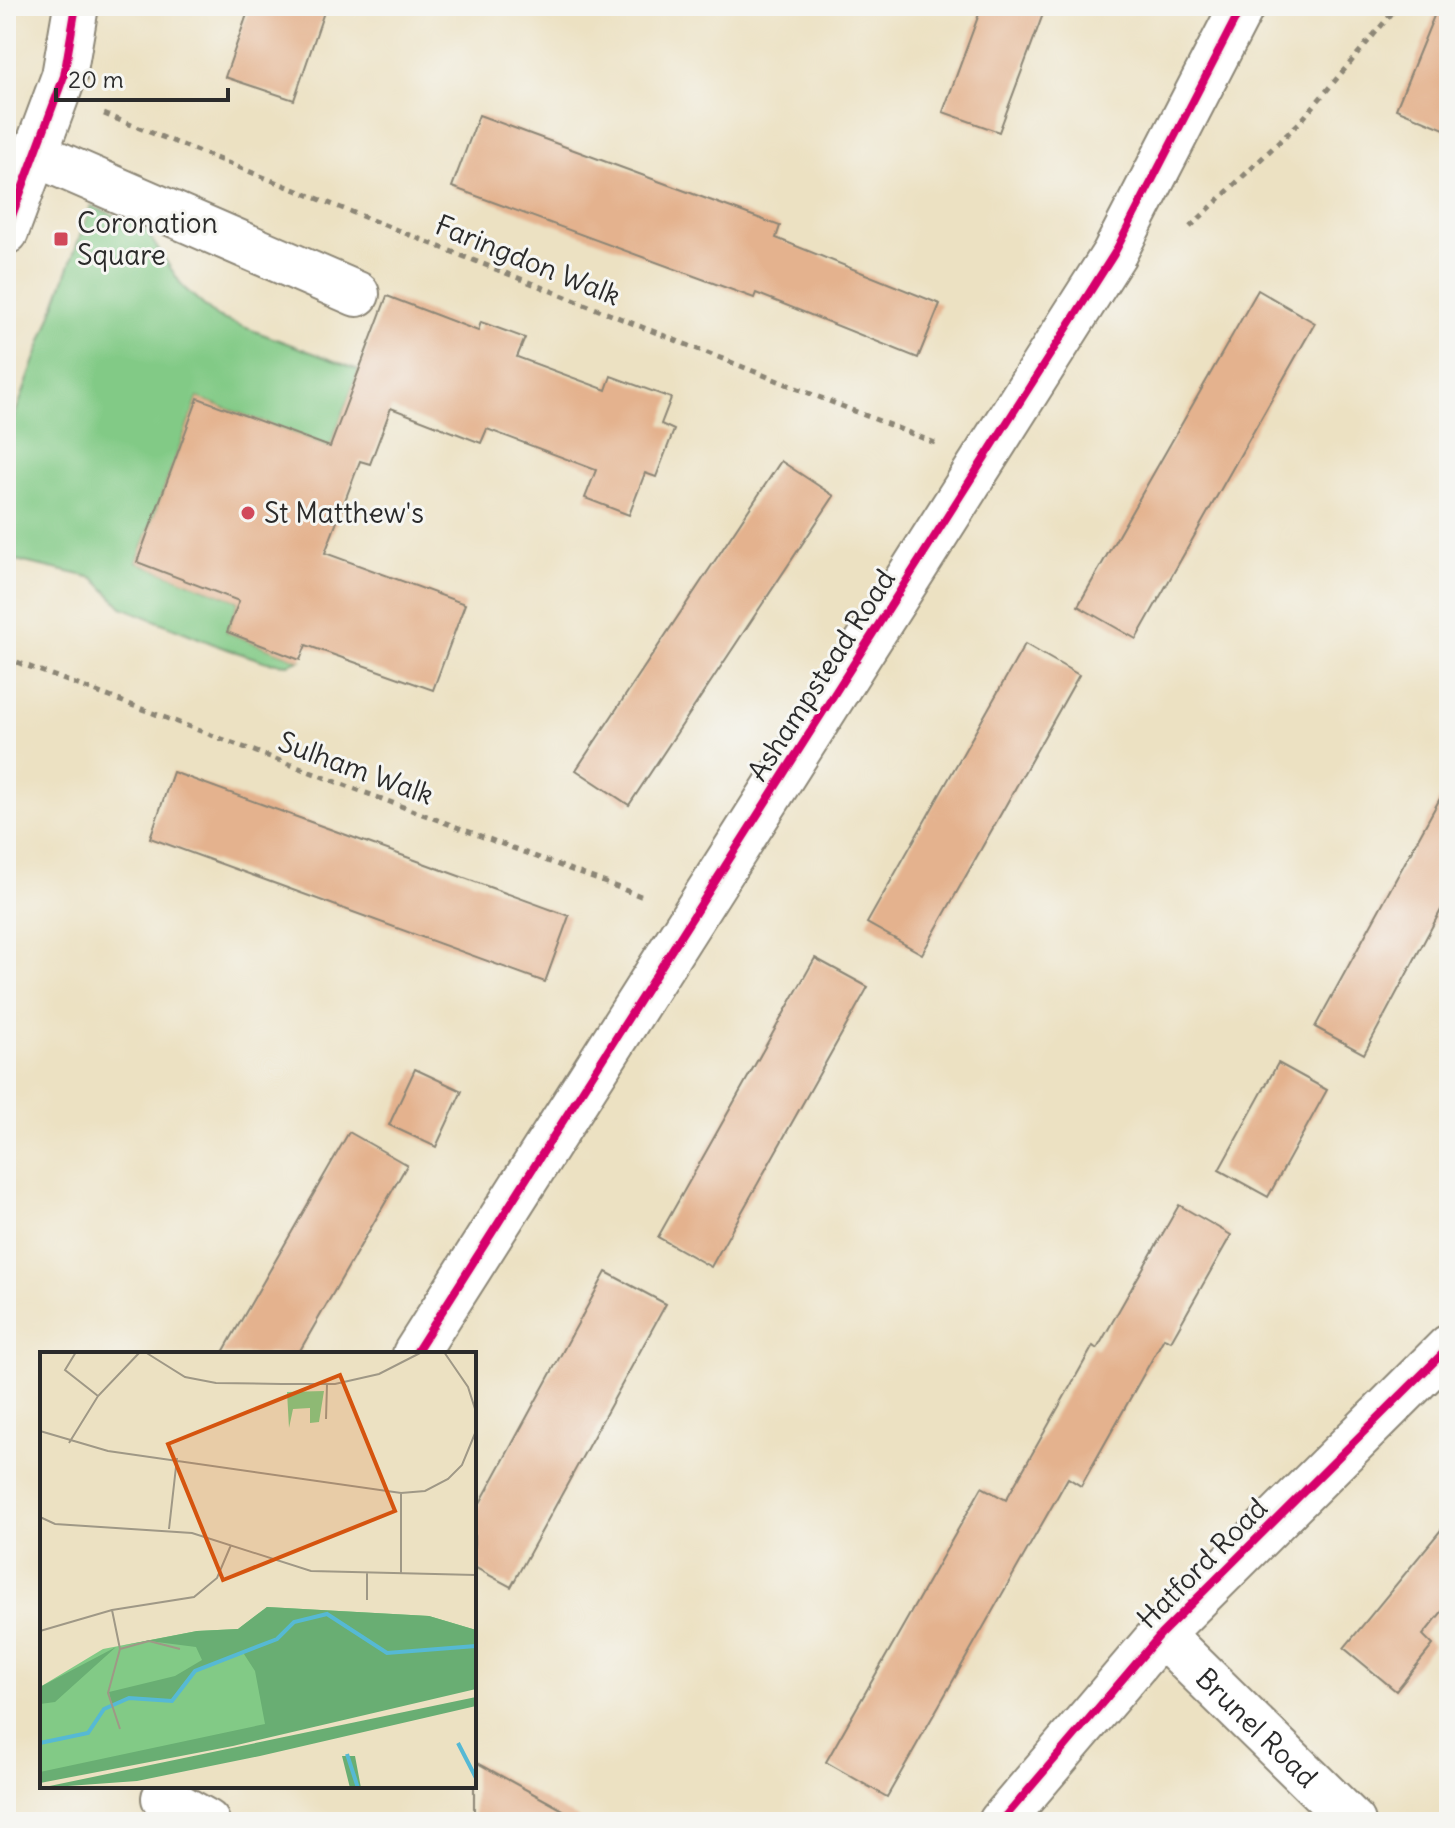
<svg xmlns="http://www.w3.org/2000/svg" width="1455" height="1828" font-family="Delius,sans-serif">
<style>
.green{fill:#82ca86;stroke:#567a58;stroke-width:2}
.building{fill:#e4b28e}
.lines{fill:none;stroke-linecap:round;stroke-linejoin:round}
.minor-casing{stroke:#8c8676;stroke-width:48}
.path{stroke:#8c8676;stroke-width:5;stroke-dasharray:6 6;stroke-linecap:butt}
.minor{stroke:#fff;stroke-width:44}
.cycleway-casing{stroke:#f6f6f2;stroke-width:13}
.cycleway{stroke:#d6006c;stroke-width:8}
.poi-dot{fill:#d1495b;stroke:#f6f6f2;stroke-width:3}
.labels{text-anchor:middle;stroke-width:6;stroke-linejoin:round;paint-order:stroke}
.poi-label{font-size:28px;fill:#2b2b2b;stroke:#f6f6f2;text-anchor:start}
.street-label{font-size:28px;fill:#2b2b2b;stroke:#f6f6f2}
.inset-river{fill:none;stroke:#56b9d4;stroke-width:4}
.inset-road{fill:none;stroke:#9f9886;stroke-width:2}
.view{fill:#d5540f;fill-opacity:0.15;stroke:#d5540f;stroke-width:4}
.inset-edge{fill:none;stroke:#2b2b2b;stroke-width:4}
</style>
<rect width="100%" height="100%" fill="#f6f6f2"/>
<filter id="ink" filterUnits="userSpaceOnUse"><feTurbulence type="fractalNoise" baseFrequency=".0125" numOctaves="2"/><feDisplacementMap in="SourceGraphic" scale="16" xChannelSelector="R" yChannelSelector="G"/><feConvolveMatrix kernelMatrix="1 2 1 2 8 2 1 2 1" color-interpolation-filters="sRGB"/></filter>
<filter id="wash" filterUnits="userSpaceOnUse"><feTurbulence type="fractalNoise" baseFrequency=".006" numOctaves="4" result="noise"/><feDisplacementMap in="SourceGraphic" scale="32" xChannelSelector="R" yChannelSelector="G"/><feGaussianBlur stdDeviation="1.8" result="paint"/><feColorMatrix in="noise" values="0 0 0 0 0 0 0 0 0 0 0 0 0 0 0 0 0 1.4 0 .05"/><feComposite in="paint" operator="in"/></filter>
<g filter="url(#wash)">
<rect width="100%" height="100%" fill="#ece1c2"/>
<path class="green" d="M 91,206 L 143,226 L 183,287 L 217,317 L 359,370 L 330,447 L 198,398 L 137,562 L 239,601 L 227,632 L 300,660 L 288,664 L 267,662 L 221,647 L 122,607 L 94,578 L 6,558 L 6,440 Z"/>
<g id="blocks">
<path class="building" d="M 250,6 L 326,6 L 294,100 L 225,77 Z
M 982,6 L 1046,6 L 999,132 L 943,112 Z
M 1438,6 L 1449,6 L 1449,131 L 1396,109 Z
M 479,115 L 780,226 L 776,238 L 940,304 L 918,358 L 756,293 L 754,298 L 452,187 Z
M 1258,290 L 1315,323 L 1136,639 L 1078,606 Z
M 387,296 L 478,331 L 481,322 L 525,338 L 517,357 L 606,390 L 611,376 L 671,398 L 661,424 L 674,430 L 656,477 L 645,473 L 629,515 L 585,498 L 596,470 L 487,429 L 481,443 L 391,408 L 370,464 L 360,461 L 325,553 L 465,604 L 433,690 L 306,645 L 300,660 L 227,632 L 239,601 L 137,562 L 198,398 L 330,447 Z
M 781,461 L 834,496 L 629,805 L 576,770 Z
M 1025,644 L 1079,675 L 922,954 L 867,923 Z
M 173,772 L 569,916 L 545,982 L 150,838 Z
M 1449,782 L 1449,895 L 1364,1054 L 1315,1027 Z
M 815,958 L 868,987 L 711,1267 L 658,1237 Z
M 1278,1063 L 1327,1090 L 1268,1197 L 1219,1170 Z
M 415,1069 L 462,1091 L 436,1147 L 389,1125 Z
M 349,1132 L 407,1165 L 298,1354 L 222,1354 Z
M 1179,1205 L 1231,1235 L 1171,1341 L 1164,1338 L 1081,1486 L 1068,1478 L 887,1797 L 826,1762 L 982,1487 L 1006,1500 L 1093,1346 L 1097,1349 Z
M 606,1272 L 666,1304 L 511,1587 L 474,1567 L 474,1514 Z
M 1449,1520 L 1449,1603 L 1423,1635 L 1433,1645 L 1396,1691 L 1344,1648 Z
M 474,1761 L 585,1822 L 474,1822 Z"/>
</g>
</g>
<g filter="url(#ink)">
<use href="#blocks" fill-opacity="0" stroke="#8c8676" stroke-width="2"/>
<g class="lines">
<g class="minor-casing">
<g id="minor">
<path d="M 35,154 L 357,294"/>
<path d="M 6,232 L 64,76 L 76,6"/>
<path d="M 415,1354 L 1114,254 L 1242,6"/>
<path id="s1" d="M 1161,1634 L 1353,1822"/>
<path d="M 164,1798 L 207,1822"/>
<path d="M 1001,1822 L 1161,1634 L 1449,1347"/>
</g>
</g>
<path class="path" d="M 104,114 L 935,443
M 1190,227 L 1301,121 L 1398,6
M 6,658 L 646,898"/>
<use href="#minor" class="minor"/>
<g class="cycleway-casing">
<path id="cycleway" d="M 6,232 L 64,76 L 76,6
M 415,1354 L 1114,254 L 1242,6
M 1001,1822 L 1161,1634 L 1449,1347"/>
</g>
<use href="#cycleway" class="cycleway"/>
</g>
</g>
<g class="poi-dot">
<rect x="53" y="231" width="16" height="16" rx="4"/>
<circle cx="248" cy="513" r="8"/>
</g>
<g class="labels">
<g class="poi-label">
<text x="77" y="233">Coronation<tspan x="77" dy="32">Square</tspan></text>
<text x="264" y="523">St Matthew's</text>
</g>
<g class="street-label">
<text transform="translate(528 260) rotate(22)" y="10">Faringdon Walk</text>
<text transform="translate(821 675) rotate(-57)" y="10">Ashampstead Road</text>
<text transform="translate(356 768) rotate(20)" y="10">Sulham Walk</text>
<text transform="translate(1202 1563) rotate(-45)" y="10">Hatford Road</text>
<text dy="10" stroke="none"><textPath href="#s1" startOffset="134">Brunel Road</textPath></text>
</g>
</g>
<g transform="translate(40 1352)">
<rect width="436" height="436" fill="#ece1c2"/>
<path d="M 284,39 L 279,70 L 270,71 L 270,56 L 253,57 L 249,76 L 247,40 ZM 227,255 L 389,264 L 436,278 L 436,335 L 0,427 L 0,335 L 63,297 L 157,279 L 198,277 Z" fill="#82ca86"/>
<path d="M 227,255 L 389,264 L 436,278 L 436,337 L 193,394 L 0,431 L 0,420 L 225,372 L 215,319 L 202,299 L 155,319 L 132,349 L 89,346 L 72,353 L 69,340 L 135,324 L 162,308 L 156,295 L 109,289 L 80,294 L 157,279 L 198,277 ZM 76,295 L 15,350 L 0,352 L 0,335 ZM 436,345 L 436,354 L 220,404 L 97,429 L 0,436 ZM 302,404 L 315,404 L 321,436 L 310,436 Z" fill="#69ae73"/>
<path class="inset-river" d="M 0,391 L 48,381 L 64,357 L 89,346 L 132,349 L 155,319 L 237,287 L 254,270 L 287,262 L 347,301 L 436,294M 418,391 L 436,426M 307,402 L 318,436"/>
<path class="inset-road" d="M 36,0 L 25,18 L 58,44M 105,0 L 145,25 L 176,31 L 242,32 L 295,32 L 339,22 L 382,0M 404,0 L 428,35 L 436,60M 286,67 L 287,32M 0,79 L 68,99 L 361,141 L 385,139 L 408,127 L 422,113 L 436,79M 29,91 L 58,44 L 100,0M 361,141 L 361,222M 0,165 L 15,172 L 152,181 L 271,219 L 436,223M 129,177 L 137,106M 327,248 L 327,221M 72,258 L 80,297 L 68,341 L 80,377M 0,279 L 72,258 L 154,245 L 177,226 L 191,193M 80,297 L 109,289 L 140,297"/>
<path class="view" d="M 300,23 L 355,159 L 183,228 L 128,92 Z"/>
<rect width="436" height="436" class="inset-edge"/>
</g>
<rect width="1455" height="1828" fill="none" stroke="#f6f6f2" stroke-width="32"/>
<path d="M56 88v12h172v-12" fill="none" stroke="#2b2b2b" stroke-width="4"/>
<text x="68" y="88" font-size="24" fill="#2b2b2b" stroke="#f6f6f2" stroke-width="6" paint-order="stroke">20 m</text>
</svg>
